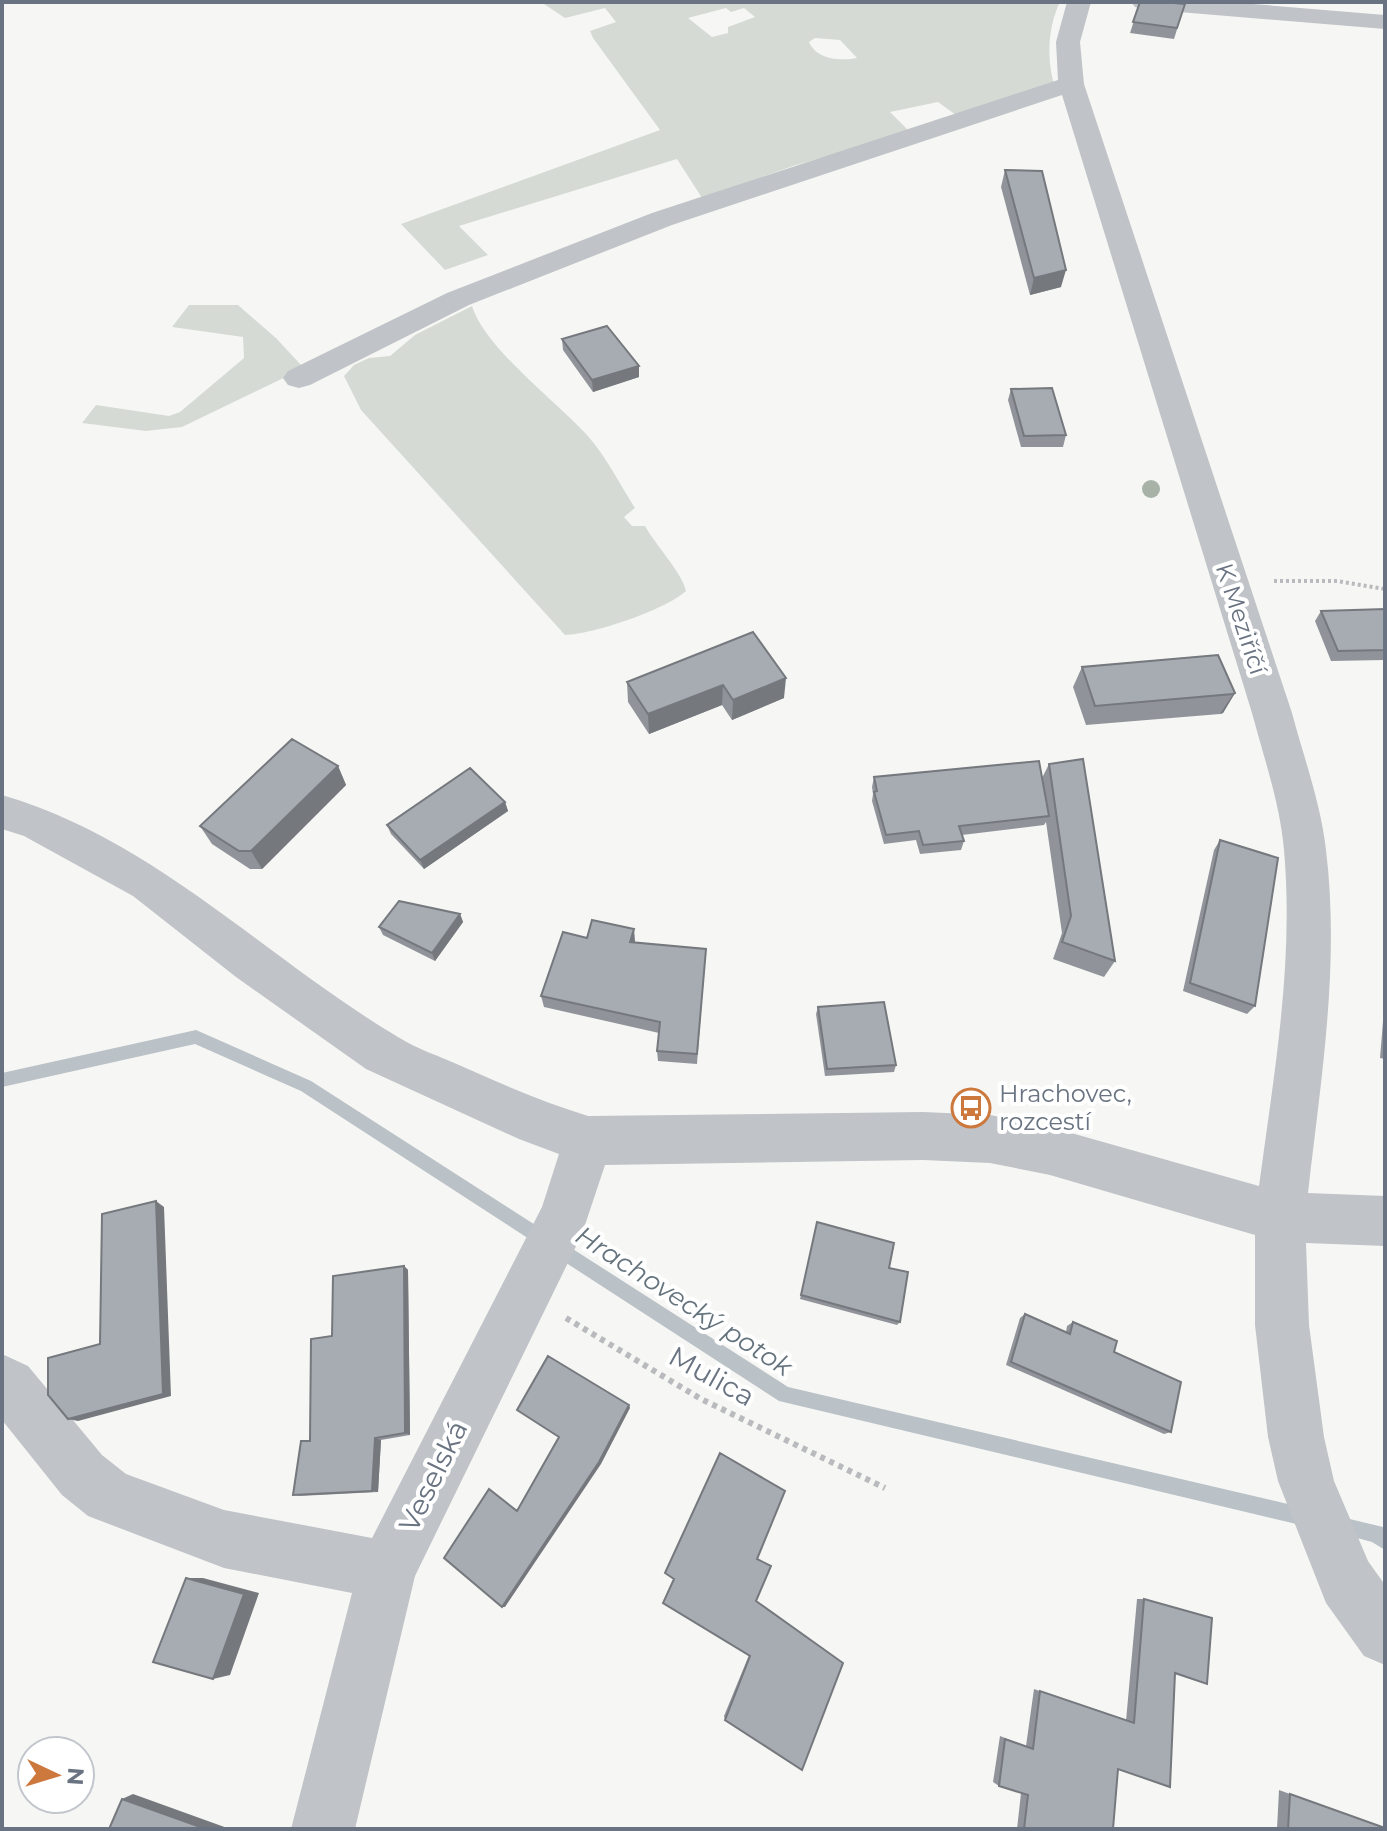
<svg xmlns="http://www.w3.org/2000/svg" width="1387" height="1831" font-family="Montserrat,sans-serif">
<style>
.green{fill:#d5dbd4;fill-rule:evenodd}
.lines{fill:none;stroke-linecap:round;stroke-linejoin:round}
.stream{fill:#bac1c7;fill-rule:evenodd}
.path-far1{stroke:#b8babd;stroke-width:4;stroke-dasharray:3 3;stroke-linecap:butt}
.path{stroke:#b8babd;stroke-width:6;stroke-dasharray:5 5;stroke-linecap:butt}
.minor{fill:#c0c3c7;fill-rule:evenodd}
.tree{fill:#a8b2a6}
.wall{fill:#90949a}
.shaded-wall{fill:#75787d}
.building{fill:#a7acb3;stroke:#75787d;stroke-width:2}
.labels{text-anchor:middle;stroke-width:8;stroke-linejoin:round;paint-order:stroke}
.street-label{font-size:24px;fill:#697381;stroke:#fff}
.poi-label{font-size:24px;fill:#697381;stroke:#fff;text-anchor:start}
.water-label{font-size:26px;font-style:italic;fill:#65737d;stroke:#fff}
.near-street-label{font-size:28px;fill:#697381;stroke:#fff}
</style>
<rect width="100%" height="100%" fill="#f6f7f4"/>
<path class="green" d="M 541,2 L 1060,2 C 1048,26 1046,61 1055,87 L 960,118 L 938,102 L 890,112 L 910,132 L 793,166 L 702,198 L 677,159 L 459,226 L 488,255 L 445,270 L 401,224 L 660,130 L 593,38 L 590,31 L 616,22 L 605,8 L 565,18 ZM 726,8 L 731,12 L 744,8 L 755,17 L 728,27 L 728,33 L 712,37 L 688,18 ZM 815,38 L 840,40 L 857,58 C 840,61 817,60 809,42 Z
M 189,305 L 238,305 L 276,338 L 301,365 L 296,372 L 182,427 L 146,431 L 82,423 L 96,405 L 169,416 L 180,412 L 244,358 L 243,337 L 172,327 Z
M 472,306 C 485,348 555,400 587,435 C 606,456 620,485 635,508 L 624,517 L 632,526 L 645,526 C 655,544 683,574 686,591 C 665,610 594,634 565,635 L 361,410 L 344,376 L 354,365 L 369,358 L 390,356 L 415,335 Z"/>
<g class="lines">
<path class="stream" d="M 196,1030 L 311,1081 L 788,1387 L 1309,1509 L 1315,1512 L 1318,1518 L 1315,1524 L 1309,1527 L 779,1401 L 301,1091 L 195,1044 L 2,1087 L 2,1073 Z
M 1337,1516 L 1383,1527 L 1385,1529 L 1385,1550 L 1372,1542 L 1331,1531 L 1328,1525 L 1331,1519 Z"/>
<path class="path-far1" d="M 1274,581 L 1337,581 L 1385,589"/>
<path class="path" d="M 566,1318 L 701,1399 L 885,1488"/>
<path class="minor" d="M 1067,2 L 1091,2 L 1080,42 L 1084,84 L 1292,713 C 1304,758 1321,804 1326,850 C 1340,965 1321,1078 1308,1193 L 1385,1196 L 1385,1246 L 1306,1243 L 1309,1325 L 1324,1437 L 1334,1481 L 1368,1561 L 1385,1585 L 1385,1665 L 1364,1656 L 1326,1603 L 1278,1481 L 1268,1437 L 1255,1325 L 1255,1235 L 1050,1175 L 990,1163 L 923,1160 L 605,1165 L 582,1234 L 415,1576 L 355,1829 L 291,1829 L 352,1593 L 224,1568 L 88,1516 L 62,1495 L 2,1420 L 2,1354 L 28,1366 L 102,1455 L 126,1474 L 224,1510 L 372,1538 L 542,1207 L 559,1154 L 519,1139 L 366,1069 L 236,977 L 133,896 L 24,836 L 2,829 L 2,795 C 154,839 265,958 398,1037 C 417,1049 439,1056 459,1065 C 501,1084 543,1102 588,1116 L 923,1112 L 990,1115 L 1050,1127 L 1259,1186 C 1274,1073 1294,964 1284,850 C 1280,804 1264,758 1252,713 L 1062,95 L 672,225 L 469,305 L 310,385 L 299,388 L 288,385 L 283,378 L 288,371 L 447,293 L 652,213 L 1058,80 L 1056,42 Z
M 1131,2 L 1229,2 L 1385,15 L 1385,29 L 1143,9 L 1135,7 Z"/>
</g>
<circle class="tree" cx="1151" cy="489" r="9"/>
<path class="wall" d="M 1140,2 L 1185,4 L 1174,39 L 1130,33 Z
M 1005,170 L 1061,287 L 1030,295 L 1001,187 Z
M 562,339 L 639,366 L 639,377 L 593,392 L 563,350 Z
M 1011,389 L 1066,435 L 1063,447 L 1021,447 L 1008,400 Z
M 1385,609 L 1385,660 L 1331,661 L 1315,621 L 1321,611 Z
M 753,632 L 784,698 L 732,720 L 722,705 L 649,734 L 628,702 L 627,682 Z
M 1082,667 L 1235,693 L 1223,713 L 1220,714 L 1086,725 L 1073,687 Z
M 1049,764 L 1115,961 L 1104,977 L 1053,959 L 1062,933 L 1046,822 L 1044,825 L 962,835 L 964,841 L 961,850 L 920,854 L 916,840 L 884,844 L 872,801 L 873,794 L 872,787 L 874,777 L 1042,778 Z
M 338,766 L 346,785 L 262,869 L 250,869 L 212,844 L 200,826 Z
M 505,802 L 508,811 L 424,869 L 391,834 L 387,825 Z
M 1220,840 L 1255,1006 L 1247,1014 L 1183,991 L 1214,850 Z
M 460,914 L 463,922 L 435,961 L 383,935 L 379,927 Z
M 587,938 L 635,941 L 634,943 L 705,961 L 697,1064 L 658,1061 L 657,1051 L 659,1033 L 544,1007 L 541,996 Z
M 818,1007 L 896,1065 L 894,1072 L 825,1076 L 816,1014 Z
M 1385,1020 L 1385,1059 L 1380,1058 L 1383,1021 Z
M 817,1222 L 889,1268 L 900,1322 L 897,1325 L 800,1299 Z
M 404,1266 L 408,1270 L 410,1435 L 381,1440 L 378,1492 L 300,1496 L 293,1495 L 310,1441 L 332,1336 Z
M 1025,1314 L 1066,1332 L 1067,1326 L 1073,1322 L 1114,1352 L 1171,1432 L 1164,1434 L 1006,1365 L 1020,1318 Z
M 1137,1599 L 1144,1599 L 1207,1684 L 1175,1674 L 1118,1769 L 1113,1829 L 1017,1829 L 1021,1793 L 999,1786 L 993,1782 L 1000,1736 L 1026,1746 L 1034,1689 L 1126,1721 Z
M 756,1601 L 843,1663 L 725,1720 L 724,1716 L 749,1655 Z
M 1279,1790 L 1385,1829 L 1277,1829 Z"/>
<path class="shaded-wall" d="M 1066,270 L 1061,287 L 1030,295 L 1034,278 Z
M 639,366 L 639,377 L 593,392 L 592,380 Z
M 786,678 L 784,698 L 732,720 L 733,700 Z
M 723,685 L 722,705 L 649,734 L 648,714 Z
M 1235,693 L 1223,713 L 1220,714 L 1233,694 Z
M 338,766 L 346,785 L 262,869 L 251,851 Z
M 505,802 L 508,811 L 424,869 L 420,860 Z
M 460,914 L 463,922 L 435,961 L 432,953 Z
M 634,929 L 635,941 L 631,954 L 630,942 Z
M 156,1201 L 164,1207 L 171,1396 L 78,1421 L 68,1419 L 163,1394 Z
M 404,1266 L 408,1270 L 410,1435 L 405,1433 Z
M 629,1405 L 630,1408 L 601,1464 L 505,1607 L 502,1607 Z
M 375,1438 L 381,1440 L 378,1492 L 372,1491 Z
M 186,1578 L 203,1578 L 259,1593 L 230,1675 L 213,1679 Z
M 133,1794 L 230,1829 L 206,1829 L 122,1799 Z"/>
<path class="building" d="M 1140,2 L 1163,2 L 1185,4 L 1177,28 L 1133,22 Z
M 1005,170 L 1042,171 L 1066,270 L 1034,278 Z
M 607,326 L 639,366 L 592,380 L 562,339 Z
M 1052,388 L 1066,435 L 1024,436 L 1011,389 Z
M 1385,609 L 1385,650 L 1338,651 L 1321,611 Z
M 753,632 L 786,678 L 733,700 L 723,685 L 648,714 L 627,682 Z
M 1218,655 L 1235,693 L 1233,694 L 1095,706 L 1082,667 Z
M 292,739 L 338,766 L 251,851 L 239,851 L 200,826 Z
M 1083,759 L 1115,961 L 1062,942 L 1071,916 L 1049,764 Z
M 1039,761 L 1049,816 L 959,826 L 964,841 L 923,845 L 919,831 L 886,835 L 874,792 L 877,791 L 874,777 Z
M 470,768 L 505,802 L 420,860 L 387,825 Z
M 1220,840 L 1278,858 L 1255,1006 L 1190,983 Z
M 399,901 L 460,914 L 432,953 L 379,927 Z
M 592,920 L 634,929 L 630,942 L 706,949 L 697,1054 L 657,1051 L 660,1022 L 541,996 L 563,932 L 587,938 Z
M 884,1002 L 896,1065 L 827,1069 L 818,1007 Z
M 156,1201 L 163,1394 L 68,1419 L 48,1395 L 48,1358 L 100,1344 L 102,1214 Z
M 817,1222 L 894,1243 L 889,1268 L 908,1272 L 900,1322 L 801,1295 Z
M 404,1266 L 405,1433 L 375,1438 L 372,1491 L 293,1495 L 301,1441 L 310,1441 L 311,1339 L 332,1336 L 333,1276 Z
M 1025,1314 L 1070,1334 L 1073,1322 L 1117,1341 L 1114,1352 L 1181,1382 L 1171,1432 L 1011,1362 Z
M 548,1356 L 629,1405 L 599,1462 L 502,1607 L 444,1558 L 489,1489 L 517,1511 L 559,1437 L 517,1410 Z
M 720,1453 L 785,1491 L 757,1559 L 771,1566 L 756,1601 L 843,1663 L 802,1770 L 725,1720 L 750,1656 L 663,1603 L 674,1579 L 665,1573 Z
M 186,1578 L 244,1594 L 213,1679 L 153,1662 Z
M 1144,1599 L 1212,1618 L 1207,1684 L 1175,1673 L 1170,1787 L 1118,1769 L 1113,1829 L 1024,1829 L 1028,1795 L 999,1786 L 1005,1739 L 1033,1749 L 1040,1691 L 1134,1723 Z
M 1290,1794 L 1385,1828 L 1385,1829 L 1288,1829 Z
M 122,1799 L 206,1829 L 109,1829 Z"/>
<defs>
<g id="bus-ring" transform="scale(2)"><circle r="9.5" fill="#fff" stroke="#cd783d" stroke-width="1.5"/><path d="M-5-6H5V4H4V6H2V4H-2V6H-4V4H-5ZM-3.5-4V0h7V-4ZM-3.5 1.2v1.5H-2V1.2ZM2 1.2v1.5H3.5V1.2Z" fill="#cd783d"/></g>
</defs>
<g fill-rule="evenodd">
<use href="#bus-ring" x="971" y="1108"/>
</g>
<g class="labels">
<g class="street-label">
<text transform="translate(1241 619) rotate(72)" y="8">K Meziříčí</text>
</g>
<g class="poi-label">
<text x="999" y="1102">Hrachovec,<tspan x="999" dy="28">rozcestí</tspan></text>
</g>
<g class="water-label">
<text transform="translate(684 1301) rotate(33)" y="9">Hrachovecký potok</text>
</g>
<g class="near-street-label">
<text transform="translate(712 1376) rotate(29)" y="10">Mulica</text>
<text transform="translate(433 1476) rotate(-64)" y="10">Veselská</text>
</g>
</g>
<rect width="1387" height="1831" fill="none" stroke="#697381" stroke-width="8"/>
<g transform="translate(56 1775) rotate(94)"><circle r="38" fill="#ffffff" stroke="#c3c7cd" stroke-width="2"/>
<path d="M0-6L14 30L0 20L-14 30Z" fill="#cd783d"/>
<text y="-12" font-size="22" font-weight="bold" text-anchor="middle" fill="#697381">N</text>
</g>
</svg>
